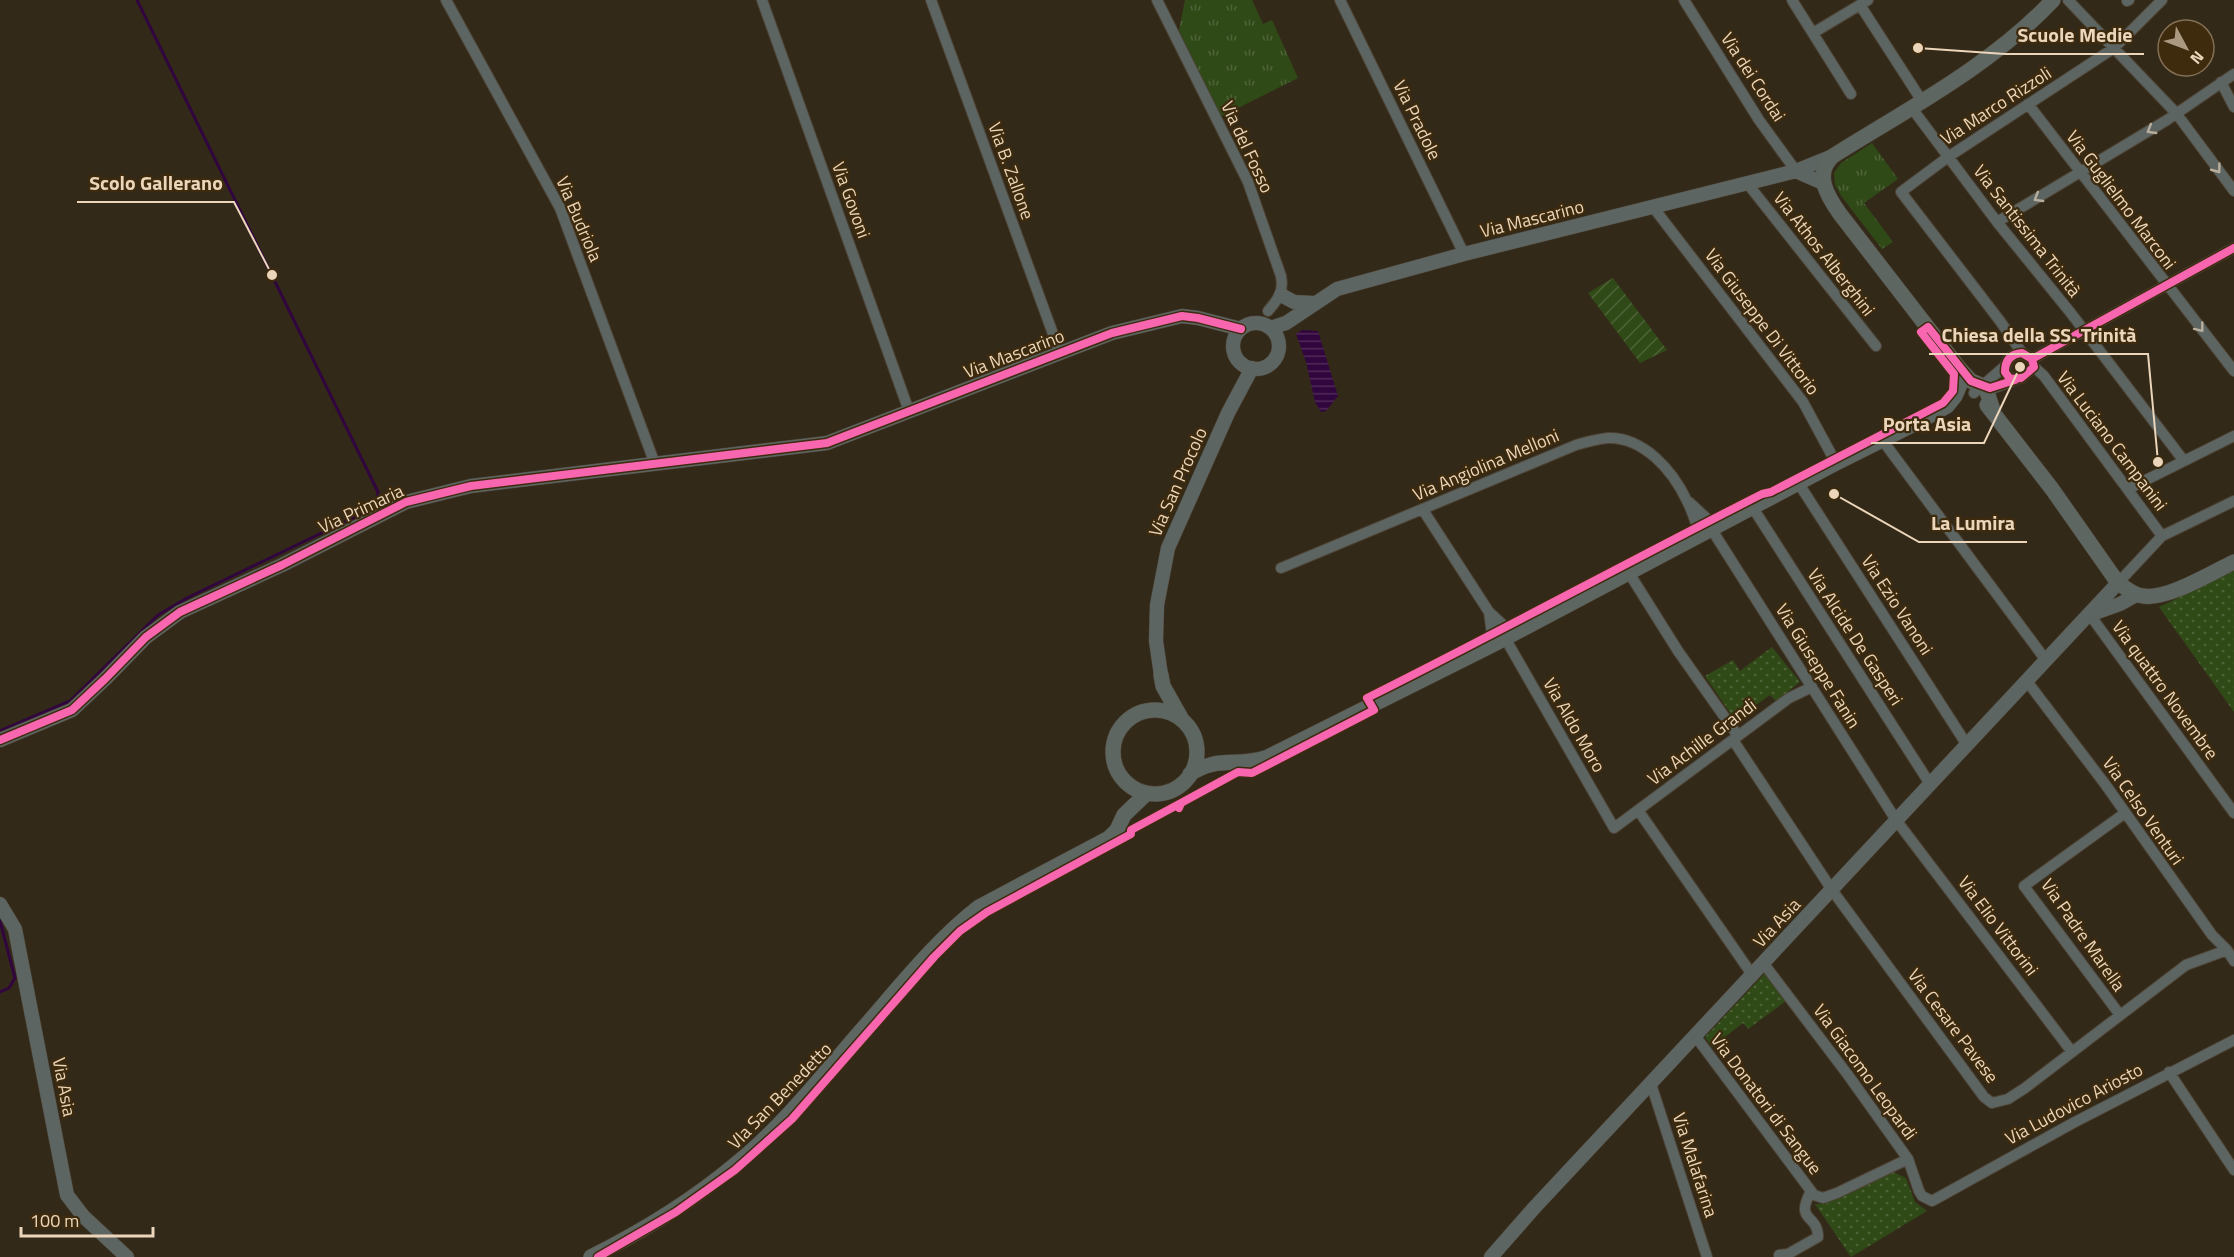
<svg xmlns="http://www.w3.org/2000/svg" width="2234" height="1257" font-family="'Titillium Web',sans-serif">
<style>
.grass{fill:url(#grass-tufts)}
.park{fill:url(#park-dots)}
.garden{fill:url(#garden-furrows)}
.water{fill:url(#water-rules)}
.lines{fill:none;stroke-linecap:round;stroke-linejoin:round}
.stream{stroke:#31063e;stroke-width:3}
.minor-casing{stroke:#4e4435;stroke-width:12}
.tertiary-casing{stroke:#4e4435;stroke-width:15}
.secondary-casing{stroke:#4e4435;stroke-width:16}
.minor{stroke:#5d6563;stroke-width:10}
.tertiary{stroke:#5d6563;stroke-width:14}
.secondary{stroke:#5e6662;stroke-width:15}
.cycleway-casing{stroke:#3e2b0e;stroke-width:11}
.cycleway{stroke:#f766af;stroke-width:8}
.oneway{stroke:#b9ae9c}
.labels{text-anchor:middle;stroke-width:4.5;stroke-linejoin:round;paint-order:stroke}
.street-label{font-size:18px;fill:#ebd6bb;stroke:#3e2b0e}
.leader{fill:none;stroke:#ebd6bb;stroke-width:2}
.callout-dot{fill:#ebd6bb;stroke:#3e2b0e;stroke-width:2}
.callout-label{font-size:20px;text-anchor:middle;font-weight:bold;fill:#ebd6bb;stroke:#3e2b0e;stroke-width:4.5;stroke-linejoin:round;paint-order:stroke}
</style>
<defs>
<pattern id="grass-tufts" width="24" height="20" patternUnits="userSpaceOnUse" patternTransform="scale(1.5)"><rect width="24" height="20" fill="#304a17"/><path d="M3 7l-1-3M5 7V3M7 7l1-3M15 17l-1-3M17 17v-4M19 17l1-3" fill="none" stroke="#4e6337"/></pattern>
<pattern id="park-dots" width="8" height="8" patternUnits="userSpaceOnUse" patternTransform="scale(1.5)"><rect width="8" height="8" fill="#304a17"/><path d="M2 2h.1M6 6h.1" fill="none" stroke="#4e6337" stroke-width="1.8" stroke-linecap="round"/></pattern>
<pattern id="garden-furrows" width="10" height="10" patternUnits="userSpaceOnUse" patternTransform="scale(1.5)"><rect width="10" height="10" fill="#304a17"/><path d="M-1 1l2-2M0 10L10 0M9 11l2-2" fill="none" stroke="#4e6337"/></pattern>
<pattern id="water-rules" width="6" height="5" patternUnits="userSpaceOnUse" patternTransform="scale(1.5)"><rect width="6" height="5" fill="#31063e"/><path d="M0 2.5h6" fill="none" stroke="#4f2a58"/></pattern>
</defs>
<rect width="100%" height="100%" fill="#332919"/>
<path class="grass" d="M 1185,0 L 1252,0 L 1263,24 L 1272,20 L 1298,78 L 1220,117 L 1178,35 Z
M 1872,143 L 1898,179 L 1864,203 L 1893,242 L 1882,249 L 1842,197 L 1835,185 L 1834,173 L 1841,163 Z"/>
<path class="park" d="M 2234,571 L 2234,712 L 2159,607 Z
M 1772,647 L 1800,682 L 1776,701 L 1770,695 L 1735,720 L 1705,676 L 1733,660 L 1740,671 Z
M 1764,974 L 1786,1001 L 1748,1029 L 1743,1023 L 1712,1047 L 1705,1037 Z
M 1893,1172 L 1906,1178 L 1915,1202 L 1927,1211 L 1851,1257 L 1815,1204 L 1825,1204 Z"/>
<path class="garden" d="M 1613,278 L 1667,350 L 1640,363 L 1588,293 Z"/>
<path class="water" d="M 1302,330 L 1318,331 L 1338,396 L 1326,411 L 1321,412 L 1315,402 L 1306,362 L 1296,334 Z"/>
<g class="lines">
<path class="stream" d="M 0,731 L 70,701 L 158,615 L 189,597 L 365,512 L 377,503 L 378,492 L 137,0
M 0,921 L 15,978 L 9,988 L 0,992"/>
<g class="minor-casing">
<path id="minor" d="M 446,0 L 560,208 L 655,464
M 762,0 L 909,411
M 931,0 L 1060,353
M 1157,0 L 1248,182 L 1281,276 C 1284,293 1278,299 1268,311
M 1340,0 L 1464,254
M 1684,0 L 1759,120 L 1796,171
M 1792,0 L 1851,94
M 2068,0 L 2176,113 L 2234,191
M 2127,1 L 2129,0
M 1860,5 L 1922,101
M 1813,33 L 1868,0
M 2221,82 L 2234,107
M 2028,104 L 2234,371
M 1911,107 L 1997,222 L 2070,312 L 2184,461
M 1747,183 L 1876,346
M 1653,207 L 1803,402 L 1836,463
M 1997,222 L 2167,120 L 2234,74
M 2022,353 L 2000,321 L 1901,192 L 1948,157 L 2114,48 L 2162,0
M 2022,353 L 2032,359 L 2034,367 L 2021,378 L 2010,379 L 2005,372 C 2005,361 2010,354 2022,353 Z
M 2032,359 L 2234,248
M 2034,367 L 2044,376 L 2162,536
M 1983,386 L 1994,388 L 2015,380
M 1974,393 L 2005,366
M 1883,441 L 2045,659
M 1799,484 L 1967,745
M 2128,489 L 2234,436
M 1689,502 L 1716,527
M 1753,508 L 1930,784
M 1423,510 L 1489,612
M 1712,530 L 1896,820 L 2072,1052
M 1281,568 L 1576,445 C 1586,442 1597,439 1608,438 C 1644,437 1673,471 1687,501 C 1693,512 1696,524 1700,536
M 1629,573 L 1678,651 L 1738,736
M 2118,583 L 2162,536 L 2234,501
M 2090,615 L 2234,813
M 1505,638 L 1614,828 L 1789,698 L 1812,687
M 1496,643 L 1492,634 L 1489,612 L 1513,634
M 2026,680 L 2105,784 L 2212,935 L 2227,950 L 2234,961
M 1733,740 L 1832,890 L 1984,1097 L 1992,1103 L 2008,1099 L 2025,1088 L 2186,965 L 2227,950
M 1638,810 L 1753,976
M 1764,964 L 1848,1075 L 1908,1159 L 1919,1191 L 1922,1196 L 1932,1201 L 2073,1123 L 2234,1040
M 2120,1015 L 2024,886 L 2125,813
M 1696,1037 L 1814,1195 L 1823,1198 L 1837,1193 L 1908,1159
M 2169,1072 L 2234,1170
M 1651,1084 L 1707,1257
M 1779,1255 L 1788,1254 L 1818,1237 C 1818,1213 1794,1223 1811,1191"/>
</g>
<g class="tertiary-casing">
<path id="tertiary" d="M 1796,171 L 1823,183
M 1281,295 L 1294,302 L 1313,303
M1233 346a23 23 0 1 1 46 0a23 23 0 1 1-46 0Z
M 1270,328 L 1286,323 L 1337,289 L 1464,254 L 1796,171 L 1833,156
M 2092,614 L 2120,604 L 2136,595
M 1161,675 L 1156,641 L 1157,605 L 1168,548 L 1228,413 L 1252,368
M 0,740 L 72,710 L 105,679 L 146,637 L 180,612 L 282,565 L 406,502 L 471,486 L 827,443 L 1112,333 L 1182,316 L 1198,318 L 1241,329
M 0,904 L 15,929 L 67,1195 L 83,1216 L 127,1257
M 1491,1257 L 1534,1208 L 2118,583"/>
</g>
<g class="secondary-casing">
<path id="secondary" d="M 1987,405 L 2052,489 L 2118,583 C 2126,588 2133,595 2143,596 C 2167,600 2211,573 2234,562
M 1993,410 L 1987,392 L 1983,386 L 1971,381 L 1959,368 L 1840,214 C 1828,197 1813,174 1833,156 C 1908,109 1992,65 2053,0
M 1161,675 L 1163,686 L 1181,718
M1113 752a42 42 0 1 1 84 0a42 42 0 1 1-84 0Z
M 1190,774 C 1219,755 1236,768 1268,757 L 1496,643 L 1836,463 L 1920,421 L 1947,406 L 1955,396 L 1962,380 L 1959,368
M 591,1257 C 641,1232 693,1200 736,1164 C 783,1126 821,1077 860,1032 C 898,989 934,942 979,907 L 1109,838 L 1117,830 L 1124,815 L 1147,793"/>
</g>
<use href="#minor" class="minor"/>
<use href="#tertiary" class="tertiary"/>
<use href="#secondary" class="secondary"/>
<g class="cycleway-casing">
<path id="cycleway" d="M 2022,353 L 2032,359 L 2034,367 L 2021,378 L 2010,379 L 2005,372 C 2005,361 2010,354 2022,353 Z
M 2032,359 L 2234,248
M 0,740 L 72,710 L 105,679 L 146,637 L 180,612 L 282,565 L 406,502 L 471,486 L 827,443 L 1112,333 L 1182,316 L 1198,318 L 1241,329
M 1179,808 L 1181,803 L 1238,772 L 1252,773 L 1374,710 L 1367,698 C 1499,632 1630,561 1762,494 L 1771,492 L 1943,403 L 1953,391 L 1954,374 L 1921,332 L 1928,327 L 1971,381 L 1990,388 L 2015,380
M 598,1257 L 676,1212 L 735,1170 L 792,1119 L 934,957 L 960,931 L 987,912 L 1131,834 L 1131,830 L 1181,803"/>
</g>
<use href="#cycleway" class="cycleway"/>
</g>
<defs><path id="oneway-chevron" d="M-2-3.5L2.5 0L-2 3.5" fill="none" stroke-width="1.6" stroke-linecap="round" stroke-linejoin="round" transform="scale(1.5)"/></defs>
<g class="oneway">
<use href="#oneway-chevron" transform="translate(2151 130) rotate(149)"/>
<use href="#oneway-chevron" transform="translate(2217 169) rotate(53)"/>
<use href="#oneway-chevron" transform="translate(2038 198) rotate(149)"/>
<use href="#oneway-chevron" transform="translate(2200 328) rotate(52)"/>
</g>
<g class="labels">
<g class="street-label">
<text transform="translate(1753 77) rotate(57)" y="6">Via dei Cordai</text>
<text transform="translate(1996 106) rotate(-33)" y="6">Via Marco Rizzoli</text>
<text transform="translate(1417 120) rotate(64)" y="6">Via Pradole</text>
<text transform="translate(1247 147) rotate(65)" y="6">Via del Fosso</text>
<text transform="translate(1011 171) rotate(70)" y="6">Via B. Zallone</text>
<text transform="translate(851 200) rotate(70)" y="6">Via Govoni</text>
<text transform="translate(2121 200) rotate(53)" y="6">Via Guglielmo Marconi</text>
<text transform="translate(579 219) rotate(67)" y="6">Via Budriola</text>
<text transform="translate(1532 219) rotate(-14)" y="6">Via Mascarino</text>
<text transform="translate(2027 231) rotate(52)" y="6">Via Santissima Trinità</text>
<text transform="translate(1824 254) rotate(52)" y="6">Via Athos Alberghini</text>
<text transform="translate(1762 322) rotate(53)" y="6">Via Giuseppe Di Vittorio</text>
<text transform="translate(1014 354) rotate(-21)" y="6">Via Mascarino</text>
<text transform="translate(2112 441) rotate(53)" y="6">Via Luciano Campanini</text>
<text transform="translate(1486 465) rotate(-23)" y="6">Via Angiolina Melloni</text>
<text transform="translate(1178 482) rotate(-66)" y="6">Via San Procolo</text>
<text transform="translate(361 509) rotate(-25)" y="6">Via Primaria</text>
<text transform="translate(1897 605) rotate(57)" y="6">Via Ezio Vanoni</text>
<text transform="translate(1855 637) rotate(57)" y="6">Via Alcide De Gasperi</text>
<text transform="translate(1818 666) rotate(58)" y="6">Via Giuseppe Fanin</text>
<text transform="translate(2165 690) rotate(54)" y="6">Via quattro Novembre</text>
<text transform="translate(1574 725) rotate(60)" y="6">Via Aldo Moro</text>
<text transform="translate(1702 742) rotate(-37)" y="6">Via Achille Grandi</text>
<text transform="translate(2143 811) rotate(55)" y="6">Via Celso Venturi</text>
<text transform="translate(1777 923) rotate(-47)" y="6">Via Asia</text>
<text transform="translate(1998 926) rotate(53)" y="6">Via Elio Vittorini</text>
<text transform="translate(2083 935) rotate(55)" y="6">Via Padre Marella</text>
<text transform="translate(1953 1026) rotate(53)" y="6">Via Cesare Pavese</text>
<text transform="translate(1865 1072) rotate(54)" y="6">Via Giacomo Leopardi</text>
<text transform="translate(64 1087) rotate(79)" y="6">Via Asia</text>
<text transform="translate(780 1096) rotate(-46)" y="6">VIa San Benedetto</text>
<text transform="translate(1766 1104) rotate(53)" y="6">Via Donatori di Sangue</text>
<text transform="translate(2074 1104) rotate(-28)" y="6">Via Ludovico Ariosto</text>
<text transform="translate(1695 1165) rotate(72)" y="6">Via Malafarina</text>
</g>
</g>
<path class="leader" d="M1918 48L2005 54H2144M272 275L234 202H77M2158 462L2148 354H1929M2020 367L1984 443H1871M1834 494L1919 542H2027"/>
<g class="callout-dot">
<circle cx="1918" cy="48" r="6"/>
<circle cx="272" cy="275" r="6"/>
<circle cx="2158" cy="462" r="6"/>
<circle cx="2020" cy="367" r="6"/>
<circle cx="1834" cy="494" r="6"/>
</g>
<g class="callout-label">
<text x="2075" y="42">Scuole Medie</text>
<text x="156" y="190">Scolo Gallerano</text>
<text x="2039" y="342">Chiesa della SS. Trinità</text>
<text x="1927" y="431">Porta Asia</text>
<text x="1973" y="530">La Lumira</text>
</g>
<g transform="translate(2186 48) rotate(131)"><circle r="28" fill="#3e2b0e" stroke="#836f53" stroke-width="1.5"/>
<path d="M0-4.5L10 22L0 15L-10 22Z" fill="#ab9982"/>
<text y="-9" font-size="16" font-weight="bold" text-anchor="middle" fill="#ebd6bb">N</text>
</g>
<path d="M21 1227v9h132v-9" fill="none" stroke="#ebd6bb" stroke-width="3"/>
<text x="30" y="1227" font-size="18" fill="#ebd6bb" stroke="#3e2b0e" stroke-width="4.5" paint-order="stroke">100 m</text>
</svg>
